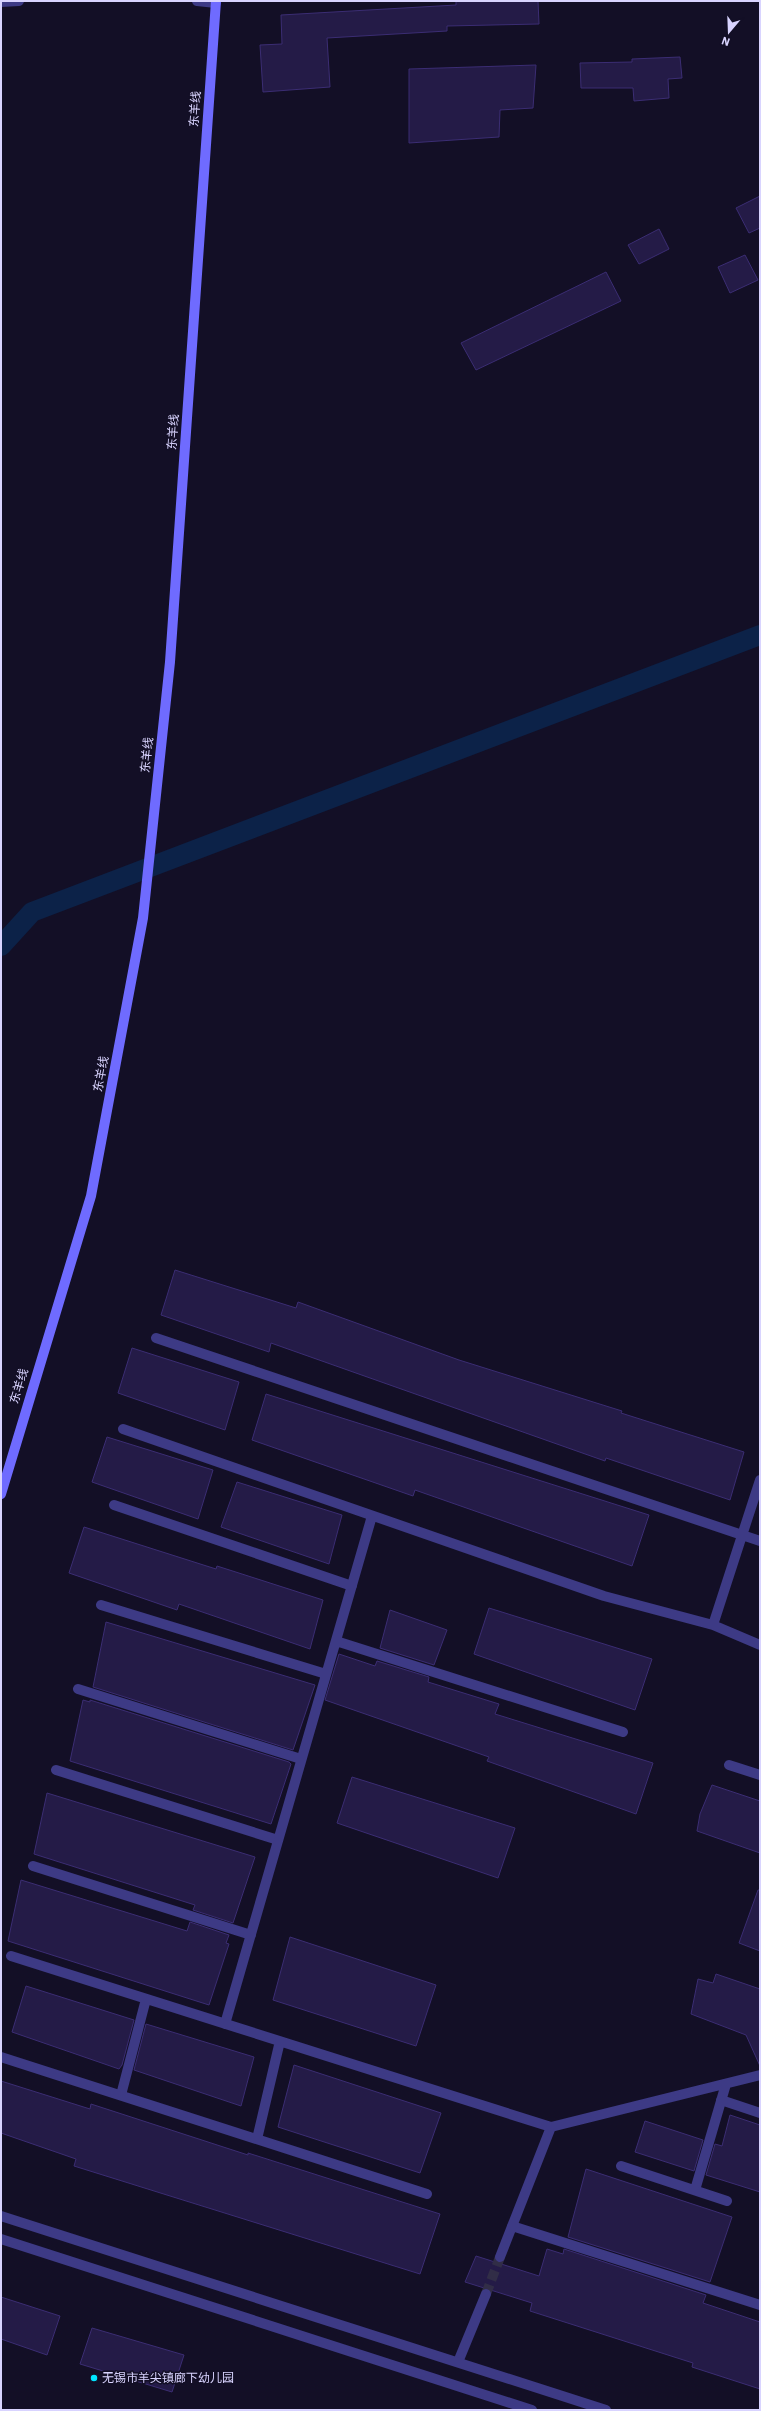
<svg xmlns="http://www.w3.org/2000/svg" width="761" height="2411" font-family="'IBM Plex Sans','Noto Sans SC',sans-serif">
<style>
.lines{fill:none;stroke-linecap:round;stroke-linejoin:round}
.canal{stroke:#0c2248;stroke-width:20}
.building{fill:#241b47;stroke:#3b2d73}
.minor-tunnel{stroke:#312d47;stroke-width:10;stroke-dasharray:10 5;stroke-linecap:butt}
.minor{stroke:#3d3a85;stroke-width:10}
.tertiary{stroke:#3d3a85;stroke-width:10}
.secondary{stroke:#6f6bff;stroke-width:10}
.poi-dot{fill:#00e5ff;stroke:#130f26;stroke-width:1.5}
.labels{text-anchor:middle;stroke-width:3;stroke-linejoin:round;paint-order:stroke}
.street-label{font-size:12px;fill:#d9d4ff;stroke:#130f26}
.poi-label{font-size:12px;fill:#d9d4ff;stroke:#130f26;text-anchor:start}
</style>
<rect width="100%" height="100%" fill="#130f26"/>
<g class="lines">
<path class="canal" d="M 1,946 L 32,912 L 760,635"/>
</g>
<path class="building" d="M 456,1 L 538,1 L 539,24 L 447,26 L 447,31 L 327,38 L 330,87 L 263,92 L 260,45 L 282,44 L 281,15 L 456,5 Z
M 680,57 L 682,78 L 668,79 L 669,98 L 634,101 L 633,88 L 581,88 L 580,63 L 632,62 L 632,59 Z
M 536,65 L 533,108 L 500,110 L 499,137 L 409,143 L 409,69 Z
M 760,196 L 760,228 L 749,233 L 736,208 Z
M 659,229 L 669,249 L 639,264 L 628,245 Z
M 745,255 L 758,280 L 730,293 L 718,267 Z
M 606,272 L 621,301 L 476,370 L 461,343 Z
M 175,1270 L 296,1308 L 298,1302 L 459,1360 L 622,1411 L 621,1413 L 744,1452 L 730,1500 L 606,1458 L 605,1461 L 271,1343 L 269,1352 L 161,1315 Z
M 132,1348 L 239,1382 L 225,1430 L 118,1393 Z
M 266,1394 L 649,1515 L 632,1566 L 415,1490 L 413,1496 L 252,1440 Z
M 107,1437 L 213,1470 L 198,1519 L 92,1482 Z
M 237,1482 L 342,1515 L 329,1564 L 221,1527 Z
M 84,1527 L 216,1569 L 217,1566 L 323,1600 L 310,1649 L 179,1604 L 177,1610 L 69,1573 Z
M 489,1608 L 652,1659 L 635,1710 L 474,1654 Z
M 390,1610 L 447,1630 L 434,1665 L 380,1648 Z
M 106,1622 L 315,1685 L 293,1750 L 93,1687 Z
M 339,1654 L 375,1666 L 377,1661 L 429,1677 L 428,1682 L 499,1704 L 495,1714 L 653,1763 L 636,1814 L 487,1761 L 489,1757 L 325,1700 Z
M 83,1700 L 90,1702 L 90,1700 L 289,1762 L 291,1764 L 271,1824 L 70,1761 Z
M 352,1777 L 515,1828 L 498,1878 L 337,1823 Z
M 712,1785 L 760,1801 L 760,1853 L 697,1831 L 700,1814 Z
M 47,1793 L 255,1857 L 233,1923 L 193,1910 L 195,1905 L 34,1854 Z
M 21,1880 L 187,1931 L 190,1922 L 229,1935 L 226,1943 L 229,1944 L 209,2005 L 8,1941 Z
M 758,1890 L 760,1890 L 760,1951 L 739,1943 Z
M 290,1937 L 436,1985 L 416,2046 L 273,2000 Z
M 716,1974 L 760,1989 L 760,2066 L 746,2035 L 691,2014 L 698,1979 L 713,1983 Z
M 26,1986 L 134,2020 L 122,2065 L 119,2069 L 12,2032 Z
M 146,2024 L 254,2057 L 241,2106 L 134,2070 Z
M 294,2065 L 441,2113 L 420,2173 L 278,2127 Z
M 1,2081 L 90,2109 L 91,2104 L 248,2155 L 248,2153 L 440,2214 L 420,2274 L 74,2166 L 76,2159 L 1,2133 Z
M 730,2115 L 760,2125 L 760,2192 L 706,2175 L 715,2144 L 722,2146 Z
M 645,2121 L 703,2140 L 694,2171 L 635,2152 Z
M 586,2169 L 732,2217 L 710,2282 L 568,2237 Z
M 547,2249 L 563,2254 L 564,2249 L 706,2295 L 703,2303 L 760,2322 L 760,2389 L 692,2367 L 693,2363 L 530,2311 L 532,2303 L 465,2282 L 476,2256 L 539,2276 Z
M 1,2297 L 60,2316 L 47,2355 L 1,2339 Z
M 92,2328 L 184,2355 L 172,2392 L 80,2364 Z"/>
<g class="lines">
<path class="minor-tunnel" d="M 486,2294 L 500,2257"/>
<path class="minor" d="M 197,1 L 216,3
M 1,2 L 19,1
M 156,1338 L 760,1541
M 123,1429 L 604,1596 L 713,1625 L 760,1645
M 114,1505 L 352,1586
M 101,1605 L 326,1674
M 713,1625 L 760,1480
M 336,1641 L 623,1732
M 78,1689 L 301,1759
M 729,1765 L 760,1775
M 56,1770 L 278,1840
M 33,1866 L 251,1935
M 11,1956 L 551,2127
M 225,2024 L 372,1516
M 1,2057 L 427,2194
M 121,2095 L 146,1999
M 721,2100 L 760,2113
M 257,2139 L 280,2041
M 621,2166 L 727,2201
M 695,2190 L 726,2084
M 512,2226 L 760,2305
M 500,2257 L 551,2127 L 760,2075
M 458,2362 L 486,2294"/>
<path class="tertiary" d="M 1,2216 L 606,2410
M 1,2239 L 532,2410"/>
<path class="secondary" d="M 1,1494 L 91,1196 L 143,918 L 170,662 L 216,1"/>
</g>
<circle class="poi-dot" cx="94" cy="2378" r="4"/>
<g class="labels">
<g class="street-label">
<text transform="translate(195 109) rotate(-86)" y="4">东羊线</text>
<text transform="translate(173 432) rotate(-86)" y="4">东羊线</text>
<text transform="translate(147 755) rotate(-84)" y="4">东羊线</text>
<text transform="translate(101 1074) rotate(-79)" y="4">东羊线</text>
<text transform="translate(19 1386) rotate(-73)" y="4">东羊线</text>
</g>
<g class="poi-label">
<text x="102" y="2382">无锡市羊尖镇廊下幼儿园</text>
</g>
</g>
<rect width="761" height="2411" fill="none" stroke="#d9d4ff" stroke-width="4"/>
<g transform="translate(729 32) rotate(199)" stroke="#130f26" stroke-width="3" paint-order="stroke">
<path d="M0-3L7 15L0 10L-7 15Z" fill="#d9d4ff"/>
<text y="-6" font-size="11" font-weight="bold" text-anchor="middle" fill="#d9d4ff">N</text>
</g>
</svg>
